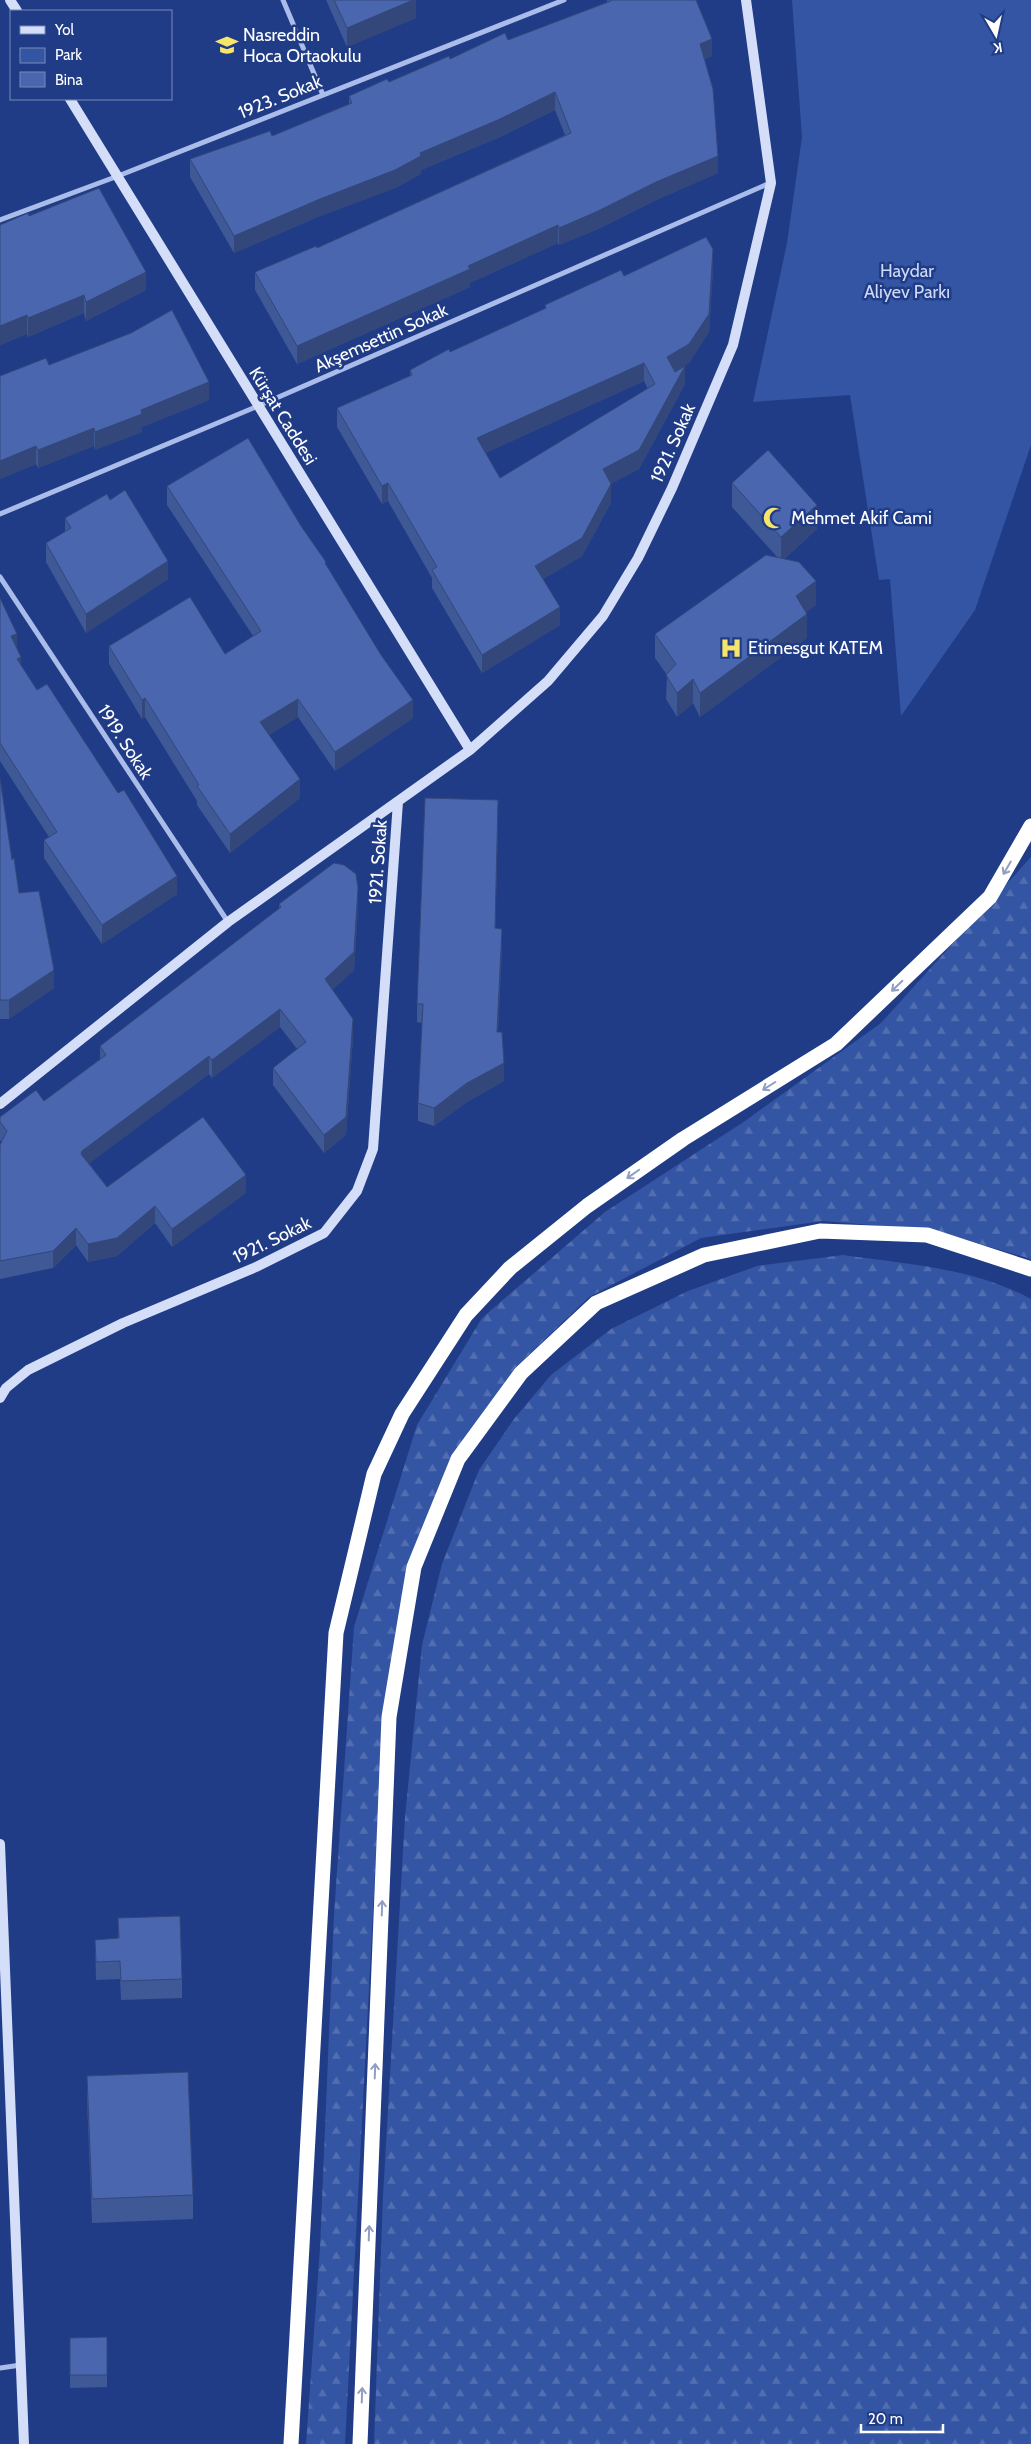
<svg xmlns="http://www.w3.org/2000/svg" width="1031" height="2444" font-family="Cabin,sans-serif">
<style>
.forest{fill:url(#forest-firs)}
.green{fill:#3455a3}
.lines{fill:none;stroke-linecap:round;stroke-linejoin:round}
.street{stroke:#aabcea;stroke-width:5}
.secondary{stroke:#d5def8;stroke-width:10}
.highway{stroke:#fff;stroke-width:15}
.wall{fill:#3f5896;fill-rule:evenodd}
.shaded-wall{fill:#33477a}
.building{fill:#4966ae;stroke:#33477a;fill-rule:evenodd}
.oneway{stroke:#909ec2}
.labels{text-anchor:middle;stroke-width:5;stroke-linejoin:round;paint-order:stroke}
.poi-label{font-size:18px;fill:#fff;stroke:#203c86;text-anchor:start}
.street-label{font-size:18px;fill:#fff;stroke:#203c86}
.park-label{font-size:18px;fill:#cedaf7;stroke:#203c86}
</style>
<defs>
<pattern id="forest-firs" width="22" height="20" patternUnits="userSpaceOnUse" patternTransform="scale(1.25)"><rect width="22" height="20" fill="#3455a3"/><path d="M5 1l3.5 6h-7zM16 11l3.5 6h-7z" fill="#526eb1"/></pattern>
</defs>
<rect width="100%" height="100%" fill="#203c86"/>
<path class="forest" d="M 1031,857 L 1031,1259 L 933,1230 L 823,1221 L 701,1238 L 589,1297 L 515,1368 L 455,1453 L 410,1562 L 382,1740 L 345,2444 L 306,2444 L 320,2248 L 334,1915 L 354,1627 L 417,1425 L 482,1318 L 605,1212 L 745,1121 L 881,1023 Z
M 843,1255 C 907,1264 974,1268 1031,1299 L 1031,2444 L 374,2444 L 383,2196 L 405,1817 L 422,1645 L 442,1564 L 479,1470 L 514,1419 L 551,1375 L 611,1329 L 688,1291 L 757,1266 Z"/>
<path class="green" d="M 792,0 L 1031,0 L 1031,445 L 975,610 L 901,716 L 890,579 L 879,580 L 850,395 L 753,402 L 787,243 L 802,137 Z"/>
<g class="lines">
<path class="street" d="M 283,0 L 323,95
M 0,220 L 118,176 L 564,0
M 0,514 L 258,406 L 770,183
M 0,577 L 228,922
M 0,2368 L 21,2365"/>
<path class="secondary" d="M 10,0 L 17,11
M 70,99 L 470,750
M 0,1104 L 228,922 L 470,750 L 548,681 L 603,616 L 638,558 L 672,488 L 733,345 L 771,183 L 746,0
M 0,1398 L 6,1388 L 28,1370 L 123,1323 L 256,1267 L 324,1233 L 357,1191 L 373,1149 L 398,802
M 0,1844 L 24,2444"/>
<path class="highway" d="M 291,2444 L 336,1633 L 374,1474 L 402,1414 L 466,1315 L 510,1268 L 587,1206 L 683,1139 L 836,1044 L 990,897 L 1031,826
M 360,2444 L 389,1717 L 414,1567 L 458,1459 L 521,1373 L 596,1303 L 704,1255 L 820,1231 L 927,1235 L 1031,1269"/>
</g>
<path class="wall" d="M 326,0 L 416,0 L 416,18 L 347,47 Z
M 607,0 L 696,0 L 712,56 L 705,59 L 718,173 L 656,200 L 596,230 L 559,245 L 558,243 L 470,283 L 470,287 L 297,364 L 255,290 L 255,272 L 317,248 L 565,135 L 555,110 L 500,137 L 421,170 L 421,174 L 395,188 L 320,216 L 234,253 L 190,177 L 190,159 L 272,136 L 349,104 L 349,96 L 389,82 L 450,59 L 508,40 L 607,2 Z
M 29,216 L 146,290 L 86,321 L 84,313 L 28,337 L 27,334 L 0,345 L 0,225 Z
M 713,268 L 709,332 L 689,363 L 675,371 L 685,384 L 639,469 L 610,484 L 611,503 L 582,556 L 543,579 L 560,625 L 482,673 L 432,588 L 432,578 L 388,501 L 382,504 L 337,427 L 337,408 L 410,376 L 410,370 L 545,309 L 545,305 L 624,276 ZM 644,381 L 648,389 L 500,478 L 485,453 Z
M 49,365 L 209,400 L 142,427 L 142,432 L 95,450 L 94,446 L 38,468 L 36,464 L 0,479 Z
M 732,483 L 817,529 L 784,559 L 816,605 L 806,612 L 807,638 L 700,717 L 693,703 L 677,717 L 666,699 L 667,675 L 655,658 L 655,634 L 777,557 L 732,507 Z
M 167,486 L 301,526 L 326,566 L 413,718 L 335,771 L 298,717 L 269,735 L 300,798 L 230,853 L 197,805 L 197,801 L 145,717 L 142,719 L 109,664 L 109,646 L 225,654 L 253,636 L 167,505 Z
M 65,518 L 168,579 L 86,633 L 46,562 L 46,543 L 65,532 Z
M 0,598 L 17,648 L 21,665 L 37,690 L 177,894 L 102,944 L 44,858 L 44,840 L 49,837 L 0,761 Z
M 0,778 L 12,860 L 19,893 L 54,988 L 9,1019 L 0,1019 Z
M 498,818 L 495,929 L 502,947 L 498,1032 L 504,1081 L 467,1102 L 434,1126 L 418,1121 L 418,1103 L 422,1023 L 417,1022 L 417,1004 Z
M 279,904 L 358,906 L 354,970 L 332,990 L 353,1037 L 346,1135 L 324,1153 L 273,1085 L 273,1068 L 297,1049 L 280,1027 L 212,1078 L 209,1074 L 89,1163 L 107,1187 L 246,1193 L 172,1247 L 155,1223 L 117,1256 L 88,1262 L 76,1245 L 53,1268 L 0,1279 L 0,1145 L 2,1142 L 0,1140 L 0,1117 L 44,1101 L 100,1059 L 100,1046 L 279,909 Z
M 118,1918 L 182,1979 L 182,1998 L 121,2000 L 120,1979 L 96,1980 L 95,1940 L 118,1938 Z
M 87,2076 L 193,2195 L 193,2219 L 92,2223 L 87,2100 Z
M 107,2337 L 107,2387 L 70,2388 L 70,2338 Z"/>
<path class="shaded-wall" d="M 413,0 L 416,0 L 416,18 L 347,47 L 347,28 Z
M 712,39 L 712,56 L 700,61 L 700,44 Z
M 555,92 L 555,110 L 500,137 L 421,170 L 421,174 L 395,188 L 320,216 L 234,253 L 234,236 L 420,153 Z
M 718,156 L 718,173 L 656,200 L 596,230 L 559,245 L 559,228 L 656,182 Z
M 558,225 L 558,243 L 470,283 L 470,287 L 297,364 L 297,346 L 468,266 Z
M 713,249 L 713,268 L 709,332 L 689,363 L 667,375 L 667,357 Z
M 146,272 L 146,290 L 86,321 L 86,302 Z
M 84,295 L 84,313 L 28,337 L 28,318 Z
M 27,315 L 27,334 L 0,345 L 0,326 Z
M 644,363 L 644,381 L 477,457 L 477,438 Z
M 685,366 L 685,384 L 639,469 L 603,488 L 603,469 Z
M 209,382 L 209,400 L 142,427 L 142,432 L 95,450 L 95,432 L 141,410 Z
M 94,428 L 94,446 L 38,468 L 38,450 Z
M 36,446 L 36,464 L 0,479 L 0,461 Z
M 388,483 L 388,501 L 382,504 L 382,486 Z
M 611,484 L 611,503 L 582,556 L 535,584 L 535,566 Z
M 817,505 L 817,529 L 781,561 L 781,537 Z
M 168,561 L 168,579 L 86,633 L 86,614 Z
M 816,581 L 816,605 L 796,620 L 796,596 Z
M 560,607 L 560,625 L 482,673 L 482,655 Z
M 807,614 L 807,638 L 700,717 L 700,693 Z
M 17,634 L 17,652 L 11,636 Z
M 21,657 L 21,675 L 17,659 Z
M 693,679 L 693,703 L 677,717 L 677,693 Z
M 145,698 L 145,717 L 142,719 L 142,700 Z
M 298,699 L 298,717 L 260,741 L 260,722 Z
M 413,700 L 413,718 L 335,771 L 335,752 Z
M 300,779 L 300,798 L 230,853 L 230,834 Z
M 498,800 L 498,818 L 495,947 L 495,928 Z
M 177,876 L 177,894 L 102,944 L 102,925 Z
M 358,888 L 358,906 L 354,970 L 325,997 L 325,979 Z
M 502,929 L 502,947 L 497,1050 L 497,1032 Z
M 54,970 L 54,988 L 9,1019 L 9,1000 Z
M 280,1009 L 280,1027 L 212,1078 L 212,1060 Z
M 353,1019 L 353,1037 L 346,1135 L 324,1153 L 324,1135 Z
M 209,1056 L 209,1074 L 82,1169 L 82,1151 Z
M 504,1063 L 504,1081 L 467,1102 L 434,1126 L 434,1108 L 467,1083 Z
M 246,1175 L 246,1193 L 172,1247 L 172,1229 Z
M 155,1206 L 155,1223 L 117,1256 L 88,1262 L 88,1244 Z
M 76,1228 L 76,1245 L 53,1268 L 53,1251 Z"/>
<path class="building" d="M 334,0 L 413,0 L 347,28 Z
M 611,0 L 696,0 L 712,39 L 700,44 L 713,89 L 718,156 L 656,182 L 596,212 L 559,228 L 558,225 L 468,266 L 470,269 L 297,346 L 255,272 L 316,246 L 317,248 L 571,133 L 555,92 L 500,119 L 420,153 L 421,156 L 395,170 L 320,199 L 234,236 L 190,159 L 270,131 L 272,136 L 352,103 L 349,96 L 387,79 L 389,82 L 449,56 L 450,59 L 505,33 L 508,40 L 611,1 Z
M 99,188 L 146,272 L 86,302 L 84,295 L 28,318 L 27,315 L 0,326 L 0,225 L 28,213 L 29,216 Z
M 706,237 L 713,249 L 709,314 L 689,344 L 667,357 L 675,372 L 685,366 L 639,450 L 603,469 L 611,484 L 582,538 L 535,566 L 560,607 L 482,655 L 432,570 L 437,567 L 388,483 L 382,486 L 337,408 L 412,375 L 410,370 L 449,349 L 450,352 L 546,308 L 545,305 L 621,270 L 624,276 ZM 644,363 L 655,384 L 500,478 L 477,438 Z
M 172,310 L 209,382 L 141,410 L 142,414 L 95,432 L 94,428 L 38,450 L 36,446 L 0,461 L 0,376 L 46,358 L 49,365 L 131,333 Z
M 248,438 L 301,526 L 326,562 L 325,563 L 381,655 L 413,700 L 335,752 L 298,699 L 260,722 L 300,779 L 230,834 L 197,786 L 199,785 L 145,698 L 142,700 L 109,646 L 190,597 L 225,654 L 261,631 L 167,486 Z
M 768,450 L 817,505 L 781,537 L 732,483 Z
M 125,490 L 168,561 L 86,614 L 46,543 L 71,528 L 65,518 L 107,494 L 110,500 Z
M 766,555 L 799,562 L 816,581 L 796,596 L 807,614 L 700,693 L 693,679 L 677,693 L 666,675 L 676,664 L 655,634 Z
M 0,598 L 17,634 L 11,636 L 21,657 L 17,659 L 37,690 L 47,684 L 118,793 L 124,790 L 177,876 L 102,925 L 44,840 L 57,832 L 0,743 Z
M 0,778 L 12,860 L 14,858 L 19,893 L 39,891 L 54,970 L 9,1000 L 0,1000 Z
M 425,798 L 498,800 L 495,928 L 502,929 L 497,1032 L 502,1032 L 504,1063 L 467,1083 L 434,1108 L 418,1103 L 423,1004 L 417,1004 Z
M 334,863 L 344,865 L 356,874 L 358,888 L 354,952 L 325,979 L 353,1019 L 346,1117 L 324,1135 L 273,1068 L 306,1042 L 280,1009 L 212,1060 L 209,1056 L 82,1151 L 81,1154 L 107,1187 L 203,1117 L 246,1175 L 172,1229 L 155,1206 L 117,1238 L 88,1244 L 76,1228 L 53,1251 L 0,1261 L 0,1145 L 7,1131 L 0,1122 L 0,1117 L 36,1090 L 44,1101 L 106,1055 L 100,1046 L 281,907 L 279,904 Z
M 180,1916 L 182,1979 L 121,1981 L 120,1961 L 96,1962 L 95,1940 L 119,1938 L 118,1918 Z
M 188,2072 L 193,2195 L 92,2199 L 87,2076 Z
M 107,2337 L 107,2375 L 70,2375 L 70,2338 Z"/>
<defs><path id="oneway-shaft" d="M-6 0H5M1.5-3L5.5 0L1.5 3" fill="none" stroke-width="1.6" stroke-linecap="round" stroke-linejoin="round" transform="scale(1.25)"/></defs>
<g class="oneway">
<use href="#oneway-shaft" transform="translate(1007 868) rotate(120)"/>
<use href="#oneway-shaft" transform="translate(897 986) rotate(136)"/>
<use href="#oneway-shaft" transform="translate(769 1086) rotate(148)"/>
<use href="#oneway-shaft" transform="translate(633 1174) rotate(145)"/>
<use href="#oneway-shaft" transform="translate(382 1908) rotate(-88)"/>
<use href="#oneway-shaft" transform="translate(375 2071) rotate(-88)"/>
<use href="#oneway-shaft" transform="translate(369 2233) rotate(-88)"/>
<use href="#oneway-shaft" transform="translate(362 2395) rotate(-88)"/>
</g>
<defs>
<g id="school-bare" transform="scale(1.725)"><path d="M0-5L7-2L0 1L-7-2ZM-4 1L0 2.5L4 1V4Q0 6-4 4Z" fill="#f7e56b" stroke="#203c86" stroke-width="2.5" paint-order="stroke"/></g>
<g id="mosque-bare" transform="scale(1.725)"><path d="M3.5-4.9A6 6 0 1 0 3.5 4.9A5 5 0 1 1 3.5-4.9Z" fill="#f7e56b" stroke="#203c86" stroke-width="2.5" paint-order="stroke"/></g>
<g id="hospital-bare" transform="scale(1.725)"><path d="M-5-5h3v3.5h4V-5h3V5h-3V1.5h-4V5h-3Z" fill="#f7e56b" stroke="#203c86" stroke-width="2.5" paint-order="stroke"/></g>
</defs>
<g fill-rule="evenodd">
<use href="#school-bare" x="227" y="45"/>
<use href="#mosque-bare" x="774" y="518"/>
<use href="#hospital-bare" x="731" y="648"/>
</g>
<g class="labels">
<g class="poi-label">
<text x="243" y="41">Nasreddin<tspan x="243" dy="21">Hoca Ortaokulu</tspan></text>
<text x="791" y="524">Mehmet Akif Cami</text>
<text x="748" y="654">Etimesgut KATEM</text>
</g>
<g class="street-label">
<text transform="translate(280 97) rotate(-22)" y="6">1923. Sokak</text>
<text transform="translate(381 338) rotate(-24)" y="6">Akşemsettin Sokak</text>
<text transform="translate(283 416) rotate(58)" y="6">Kürşat Caddesi</text>
<text transform="translate(673 443) rotate(-66)" y="6">1921. Sokak</text>
<text transform="translate(125 742) rotate(57)" y="6">1919. Sokak</text>
<text transform="translate(378 862) rotate(-86)" y="6">1921. Sokak</text>
<text transform="translate(272 1240) rotate(-26)" y="6">1921. Sokak</text>
</g>
<g class="park-label">
<text x="907" y="277">Haydar<tspan x="907" dy="21">Aliyev Parkı</tspan></text>
</g>
</g>
<rect x="10" y="10" width="162" height="90" fill="#203c86" stroke="#798ab6"/>
<rect x="20" y="26" width="25" height="8" fill="#d5def8" stroke="#798ab6"/>
<text x="55" y="35" font-size="15" fill="#ffffff">Yol</text>
<rect x="20" y="48" width="25" height="15" fill="#3455a3" stroke="#798ab6"/>
<text x="55" y="60" font-size="15" fill="#ffffff">Park</text>
<rect x="20" y="72" width="25" height="15" fill="#4966ae" stroke="#798ab6"/>
<text x="55" y="85" font-size="15" fill="#ffffff">Bina</text>
<g transform="translate(996 35) rotate(171)" stroke="#203c86" stroke-width="4" paint-order="stroke">
<path d="M0-4L9 19L0 12L-9 19Z" fill="#ffffff"/>
<text y="-8" font-size="14" font-weight="bold" text-anchor="middle" fill="#ffffff">K</text>
</g>
<path d="M861 2424v8h82v-8" fill="none" stroke="#ffffff" stroke-width="2.5"/>
<text x="868" y="2424" font-size="15" fill="#ffffff" stroke="#203c86" stroke-width="4" paint-order="stroke">20 m</text>
</svg>
